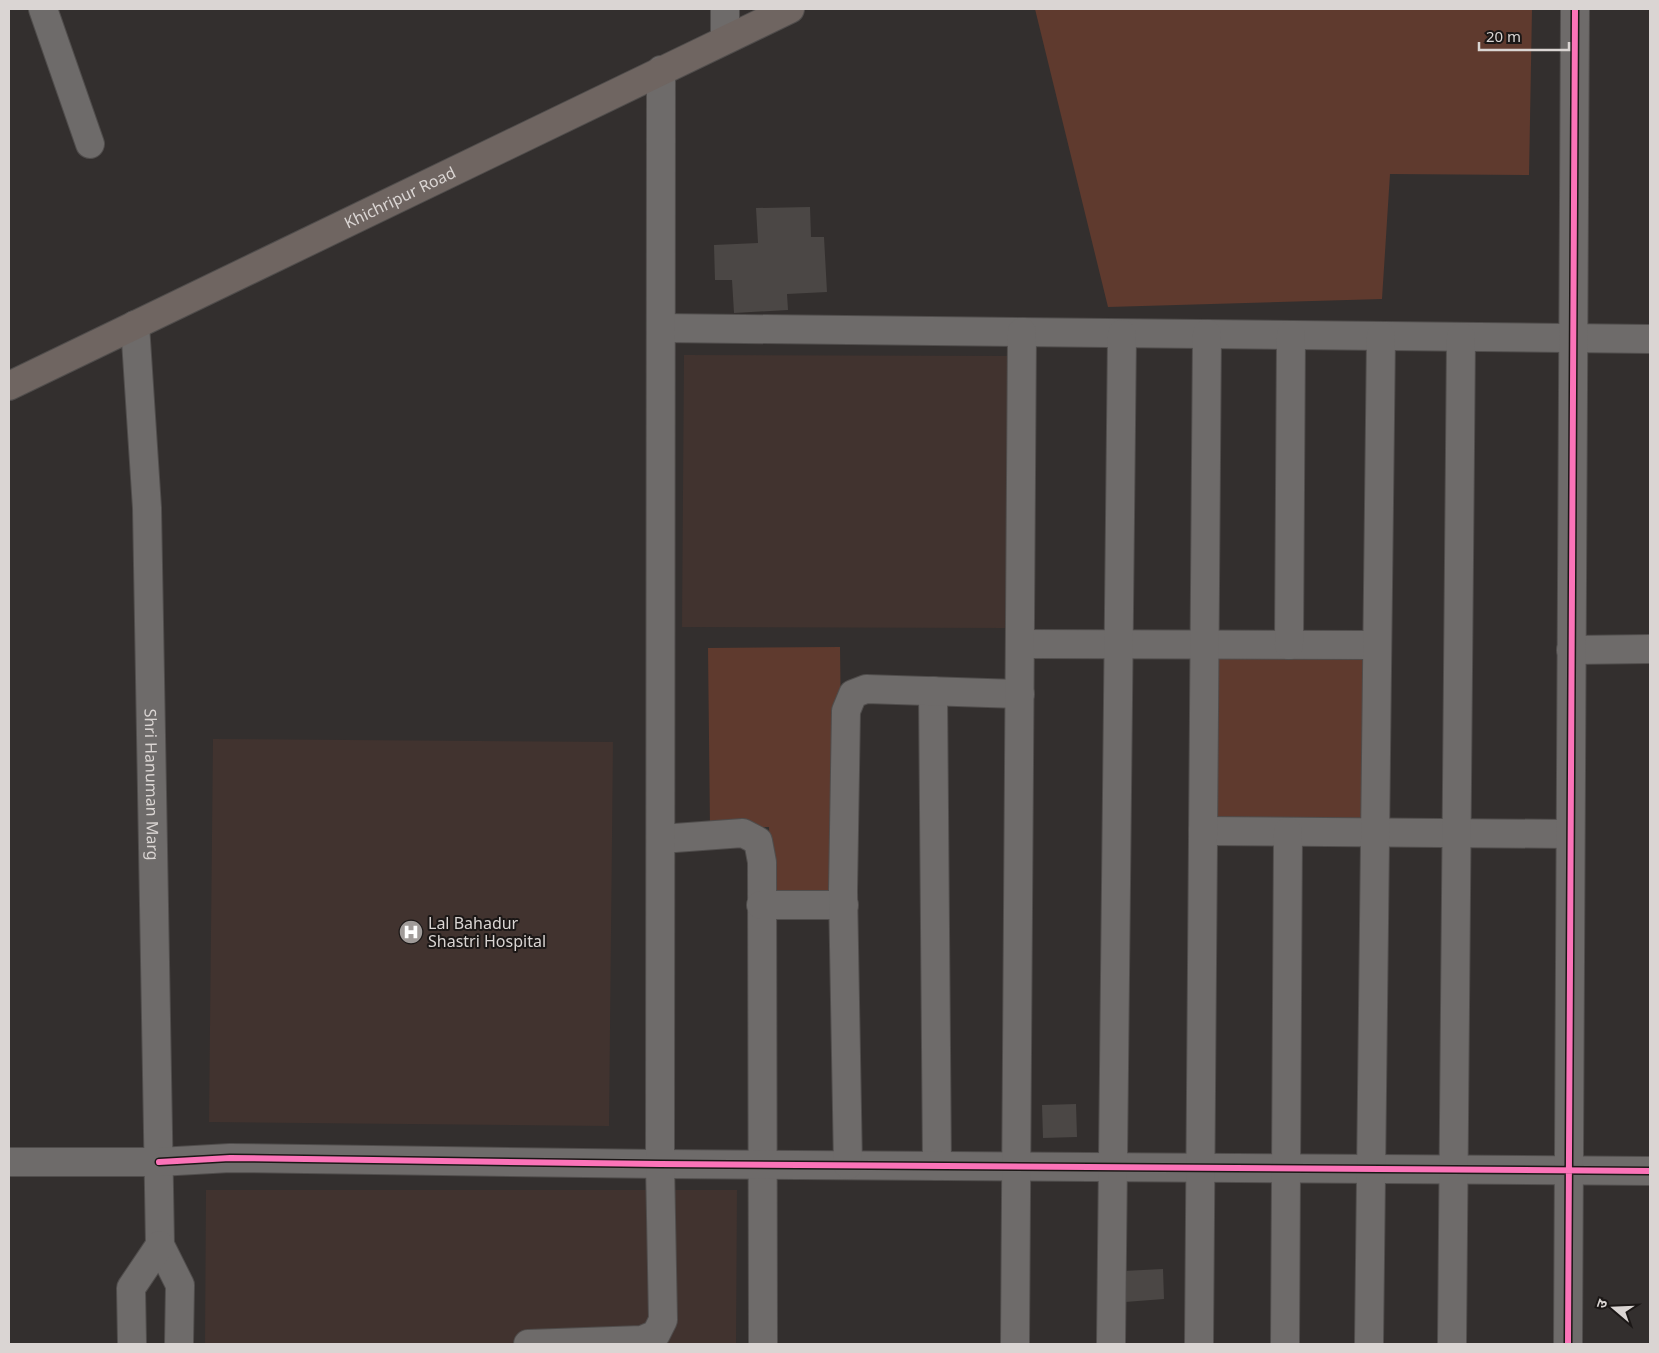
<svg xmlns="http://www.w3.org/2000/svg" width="1659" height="1353" font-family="'Noto Sans','Noto Sans Devanagari',sans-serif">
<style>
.built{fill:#41332f}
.green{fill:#5f3a2e}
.building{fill:#4b4745}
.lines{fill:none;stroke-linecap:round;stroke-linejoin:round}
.minor-casing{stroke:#504d4c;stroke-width:30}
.major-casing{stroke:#504d4c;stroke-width:30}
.minor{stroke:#6e6b6a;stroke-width:28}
.major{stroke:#6f6561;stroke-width:28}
.cycleway-casing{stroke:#1b1716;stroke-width:9}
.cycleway{stroke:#fb73b8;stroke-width:6}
.labels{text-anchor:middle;stroke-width:4;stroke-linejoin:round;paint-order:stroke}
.street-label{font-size:16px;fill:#dad5d3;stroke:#1b1716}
.poi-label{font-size:16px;fill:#dad5d3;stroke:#1b1716;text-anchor:start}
</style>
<rect width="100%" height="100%" fill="#332f2e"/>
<path class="built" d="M 684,355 L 1009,356 L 1008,628 L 682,627 Z
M 213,739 L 613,742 L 609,1126 L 209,1122 Z
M 206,1190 L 737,1190 L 736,1344 L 205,1344 Z"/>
<path class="green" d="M 1035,9 L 1532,9 L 1529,175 L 1390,174 L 1382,299 L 1108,307 Z
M 840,647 L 843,891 L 770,892 L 769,827 L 710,828 L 708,648 Z
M 1215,651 L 1370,652 L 1368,825 L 1213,824 Z"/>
<path class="building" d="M 810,207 L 811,237 L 824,237 L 827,292 L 787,294 L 788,310 L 734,313 L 732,280 L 715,280 L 714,245 L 758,243 L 756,208 Z
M 1076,1104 L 1077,1137 L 1043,1138 L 1042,1105 Z
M 1163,1269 L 1164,1299 L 1125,1302 L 1123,1271 Z"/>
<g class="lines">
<g class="minor-casing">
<g id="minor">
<path d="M 43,9 L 90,144"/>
<path d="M 725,39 L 725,9"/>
<path id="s1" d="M 135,325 L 147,508 L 160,1245 L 180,1285 L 179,1344"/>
<path d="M 661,328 L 1650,339"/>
<path d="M 1021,644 L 1377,645"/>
<path d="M 1289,645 L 1291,335"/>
<path d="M 1571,650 L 1650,649"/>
<path d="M 933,691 L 937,1166"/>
<path d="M 1203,831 L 1570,834"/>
<path d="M 661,839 L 743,833 L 758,841 L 762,862 L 763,1344"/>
<path d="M 761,905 L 844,905"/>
<path d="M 9,1162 L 159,1162 L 230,1158 L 660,1164 L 1650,1171"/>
<path d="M 848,1165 L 843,891 L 846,711 L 853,694 L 866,689 L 1020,694"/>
<path d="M 132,1344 L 131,1288 L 160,1245"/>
<path d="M 528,1344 L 642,1340 L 656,1334 L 663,1320 L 660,1164 L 661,70"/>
<path d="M 1015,1344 L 1022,332"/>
<path d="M 1111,1344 L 1122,334"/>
<path d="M 1199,1344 L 1207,334"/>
<path d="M 1285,1344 L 1288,832"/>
<path d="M 1369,1344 L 1381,336"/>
<path d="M 1452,1344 L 1461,337"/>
<path d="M 1568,1344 L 1575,9"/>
</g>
</g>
<g class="major-casing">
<g id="major">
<path id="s2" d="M 9,386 L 790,9"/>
</g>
</g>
<use href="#minor" class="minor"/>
<use href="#major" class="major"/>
<g class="cycleway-casing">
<path id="cycleway" d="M 159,1162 L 230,1158 L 660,1164 L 1650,1171
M 1568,1344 L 1575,9"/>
</g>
<use href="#cycleway" class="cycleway"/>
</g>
<defs>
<g id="hospital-disc" transform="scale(1.25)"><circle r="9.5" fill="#a09b99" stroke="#1b1716"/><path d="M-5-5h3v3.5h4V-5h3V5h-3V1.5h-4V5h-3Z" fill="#fff"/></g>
</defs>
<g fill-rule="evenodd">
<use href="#hospital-disc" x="411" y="932"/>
</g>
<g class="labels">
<g class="street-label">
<text dy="6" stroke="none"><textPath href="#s2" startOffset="434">Khichripur Road</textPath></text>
<text dy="6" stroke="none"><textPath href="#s1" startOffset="460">Shri Hanuman Marg</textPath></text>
</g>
<g class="poi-label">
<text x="428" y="929">Lal Bahadur<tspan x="428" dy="18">Shastri Hospital</tspan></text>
</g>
</g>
<rect width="1659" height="1353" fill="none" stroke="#dad5d3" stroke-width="20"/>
<g transform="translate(1614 1308) rotate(289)" stroke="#1b1716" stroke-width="4" paint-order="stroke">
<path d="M0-4L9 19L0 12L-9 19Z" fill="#dad5d3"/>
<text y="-8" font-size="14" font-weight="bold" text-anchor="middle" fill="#dad5d3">उ</text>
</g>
<path d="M1479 42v8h90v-8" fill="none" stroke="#dad5d3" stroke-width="2.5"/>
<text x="1486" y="42" font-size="15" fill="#dad5d3" stroke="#1b1716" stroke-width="4" paint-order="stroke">20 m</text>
</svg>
